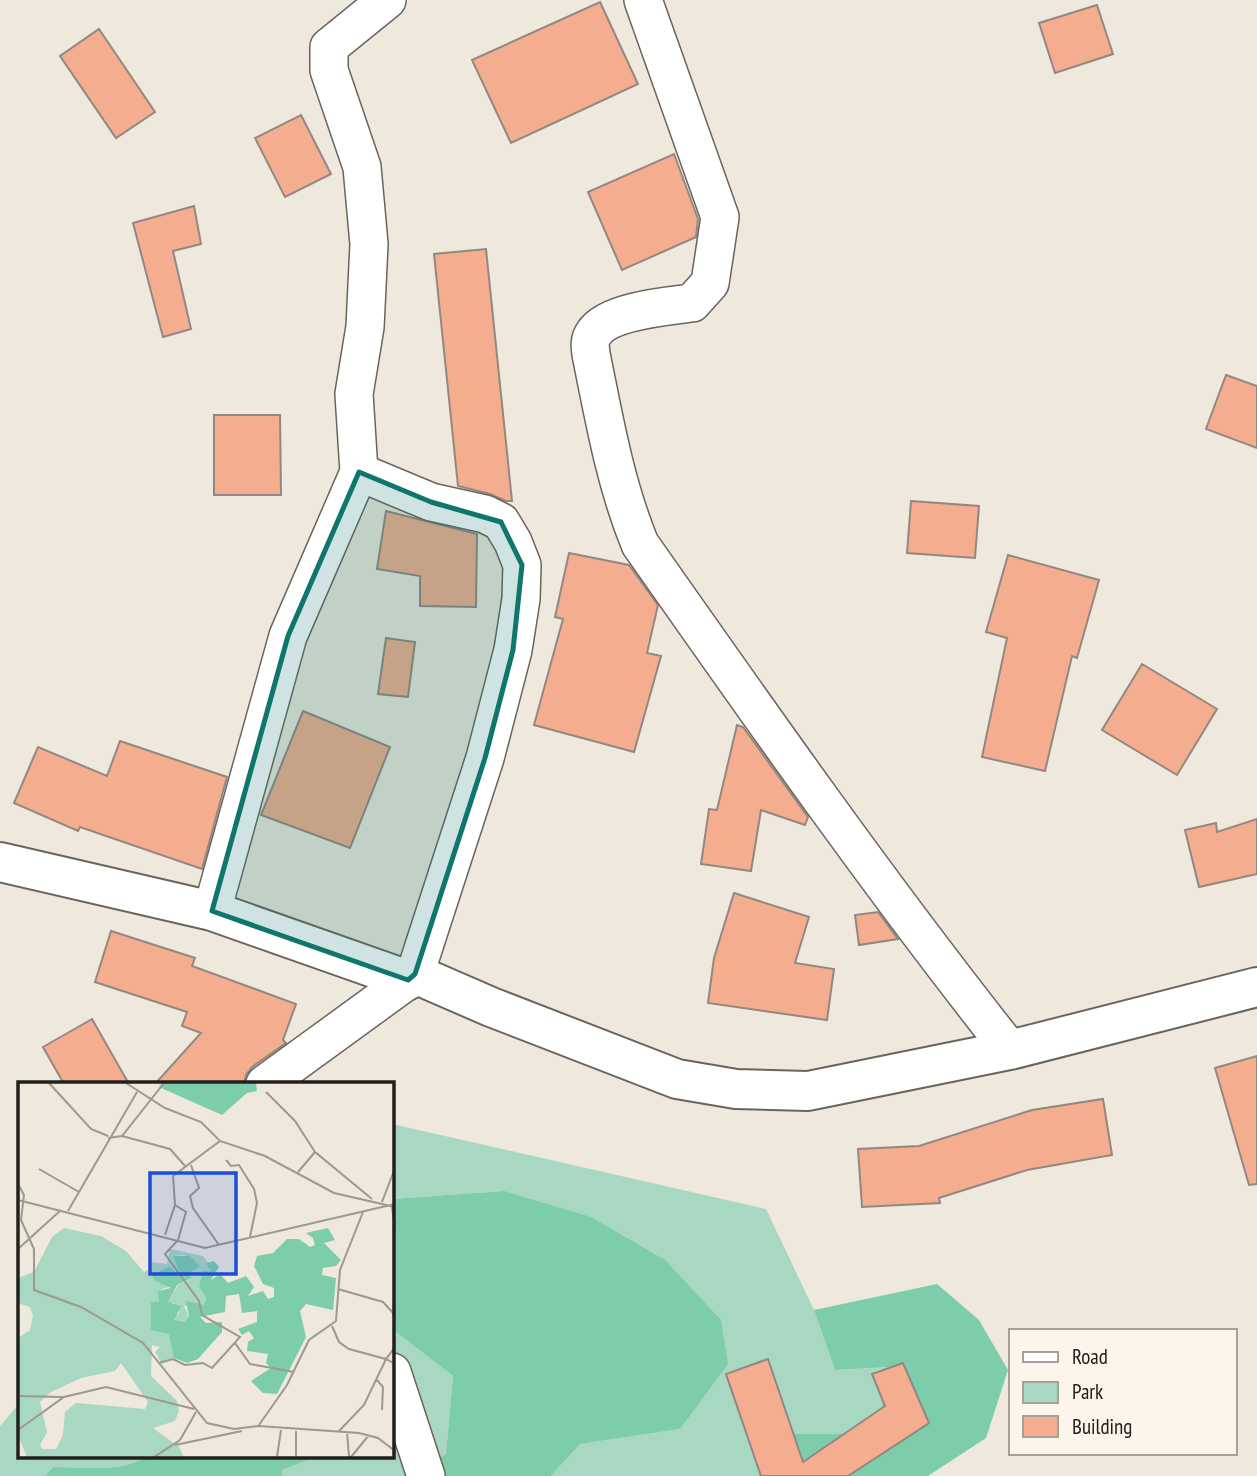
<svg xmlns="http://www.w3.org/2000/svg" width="1257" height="1476" font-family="'PT Sans Narrow',sans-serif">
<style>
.green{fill:#a9d8c2}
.forest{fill:#7dcdaa}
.building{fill:#f4ae8f;stroke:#938782;stroke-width:2}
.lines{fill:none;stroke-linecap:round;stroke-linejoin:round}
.street-casing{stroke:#6a645b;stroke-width:40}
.secondary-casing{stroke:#6a645b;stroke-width:42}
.street{stroke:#fff;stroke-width:37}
.secondary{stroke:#fff;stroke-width:38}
.marked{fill:#0f766e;fill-opacity:0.2;stroke:#0f766e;stroke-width:5;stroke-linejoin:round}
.inset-road{fill:none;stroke:#9d9890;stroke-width:2}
.view{fill:#1d4ed8;fill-opacity:0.15;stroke:#1d4ed8;stroke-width:3.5}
.inset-edge{fill:none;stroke:#22201c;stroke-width:3.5}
</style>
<rect width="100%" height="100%" fill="#efe8dd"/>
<path class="green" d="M 392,1124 L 766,1209 L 814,1310 L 835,1370 L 889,1367 L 877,1434 L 773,1434 L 759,1476 L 551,1476 L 580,1444 L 680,1429 L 504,1191 L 392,1199 Z
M 392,1329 L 453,1376 L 446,1455 L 413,1476 L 282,1476 L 282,1470 L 316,1457 L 392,1457 Z
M 19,1404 L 19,1457 L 146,1457 C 120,1473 83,1467 53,1467 L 45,1476 L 0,1476 L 0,1426 Z"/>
<path class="forest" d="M 504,1191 L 591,1217 L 665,1260 L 721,1320 L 728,1364 L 680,1429 L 580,1444 L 551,1476 L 413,1476 L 446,1454 L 453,1376 L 392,1329 L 392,1199 Z
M 937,1284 L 979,1320 L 1008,1370 L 986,1438 L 928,1476 L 759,1476 L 772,1434 L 877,1434 L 889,1367 L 835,1370 L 814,1310 Z
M 146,1457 L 316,1457 L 282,1470 L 282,1476 L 45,1476 L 53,1467 C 83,1467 120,1473 146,1457 Z"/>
<path class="building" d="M 600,2 L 638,84 L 511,143 L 472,60 Z
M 1097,5 L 1113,54 L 1055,73 L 1039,23 Z
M 99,29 L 155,112 L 116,138 L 60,56 Z
M 301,115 L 331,174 L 285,197 L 255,138 Z
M 674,154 L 698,219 L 696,237 L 622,270 L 588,192 Z
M 194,206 L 201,244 L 173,251 L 191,329 L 163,337 L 133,223 Z
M 486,249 L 512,501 L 506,501 L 490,494 L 458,486 L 434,254 Z
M 1226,375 L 1257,386 L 1257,448 L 1206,429 Z
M 214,415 L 280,415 L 281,495 L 214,495 Z
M 911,501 L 979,506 L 975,558 L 907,553 Z
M 386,511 L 477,534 L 476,607 L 420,606 L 420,576 L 377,569 Z
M 569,553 L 629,565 L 658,605 L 647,653 L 661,656 L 634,752 L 534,725 L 563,619 L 555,617 Z
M 1008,555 L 1099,580 L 1077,658 L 1072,656 L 1045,771 L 982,757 L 1007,638 L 986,632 Z
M 386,638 L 415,642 L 408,697 L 378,694 Z
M 1142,664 L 1217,709 L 1177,775 L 1102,730 Z
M 303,711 L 390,747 L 350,848 L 261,815 Z
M 737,725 L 743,727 L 808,817 L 805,825 L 761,810 L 751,871 L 701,864 L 709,809 L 717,810 Z
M 120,741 L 227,777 L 202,869 L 80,827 L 78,831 L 14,803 L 38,747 L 107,776 Z
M 1257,819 L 1257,874 L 1199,887 L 1185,830 L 1216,823 L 1217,832 Z
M 734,893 L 809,917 L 795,963 L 834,969 L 827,1020 L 708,1003 L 714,958 Z
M 878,912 L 898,939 L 859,945 L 855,915 Z
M 111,931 L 195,958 L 192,966 L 296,1004 L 283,1040 L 286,1043 L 252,1067 L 246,1075 L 244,1084 L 155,1084 L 201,1033 L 182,1026 L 187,1012 L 95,982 Z
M 92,1019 L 129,1084 L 64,1084 L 43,1047 Z
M 1257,1056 L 1257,1184 L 1249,1185 L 1215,1068 Z
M 1103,1099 L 1112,1155 L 1027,1170 L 939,1198 L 940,1203 L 862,1207 L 858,1149 L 919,1146 L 1032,1110 Z
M 768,1359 L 803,1462 L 885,1406 L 872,1374 L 903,1363 L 929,1423 L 848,1476 L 761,1476 L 726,1374 Z"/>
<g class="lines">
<g class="street-casing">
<path id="street" d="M 643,0 L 720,217 L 710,283 L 692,303 C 668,306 608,311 594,333 C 589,340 590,346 591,354 C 604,418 615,483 640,544 C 760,715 880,886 1010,1050
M 359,472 L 431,502 L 485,514 L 501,522 L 513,542 L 522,565 L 521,599 L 513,650 L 485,758 L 415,974
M 212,911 L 288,636 L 359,472 L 354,394 L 365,327 L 369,244 L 362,167 L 329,70 L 329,47 L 387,0
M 265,1084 L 408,980
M 392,1372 L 426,1476"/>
</g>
<g class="secondary-casing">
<path id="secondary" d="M 0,862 L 212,911 L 408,980 L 415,974 L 491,1007 L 677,1079 L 736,1089 L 808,1091 L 1010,1050 L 1257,987"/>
</g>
<use href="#street" class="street"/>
<use href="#secondary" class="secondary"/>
</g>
<path class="marked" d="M 359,472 L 431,502 L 501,522 L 522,565 L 513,650 L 485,758 L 415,974 L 408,980 L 212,911 L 288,636 Z"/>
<g transform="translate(18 1082)">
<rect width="376" height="376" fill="#efe8dd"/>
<path d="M 46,146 L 83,154 L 108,169 L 126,190 L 134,186 L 133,180 L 149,182 L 152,167 L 185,174 L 193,185 L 181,205 L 188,216 L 186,223 L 166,224 L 171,235 L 166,240 L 158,240 L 156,235 L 161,231 L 156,221 L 149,221 L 160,203 L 173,197 L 167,173 L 155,174 L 163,185 L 159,193 L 151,194 L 149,186 L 136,192 L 137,199 L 153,204 L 142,208 L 141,220 L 133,221 L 141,247 L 151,252 L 157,267 L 156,276 L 143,281 L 137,270 L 142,265 L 134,263 L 133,294 L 159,319 L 161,329 L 157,339 L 135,346 L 161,365 L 166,375 L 9,375 L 0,354 L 0,256 L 12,248 L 15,234 L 12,225 L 0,221 L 0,196 L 16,190 L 34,155 ZM 103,281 L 130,320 L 127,327 L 58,321 L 47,330 L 45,353 L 38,367 L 24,367 L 22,363 L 29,350 L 22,320 L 33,310 L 63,296 L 97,289 Z" fill="#a9d8c2" fill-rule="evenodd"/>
<path d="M 144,1 L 238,1 L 239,9 L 229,11 L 204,33 L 141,5 ZM 310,146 L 317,158 L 306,161 L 323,178 L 318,184 L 305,186 L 304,193 L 318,196 L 315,228 L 288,222 L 282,229 L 288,255 L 259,312 L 245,311 L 233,299 L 253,286 L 248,281 L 250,272 L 229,269 L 230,260 L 236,256 L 231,249 L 224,253 L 220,247 L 239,240 L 239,229 L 224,231 L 221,212 L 208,214 L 207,230 L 182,235 L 188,241 L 204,240 L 204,250 L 180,277 L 169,281 L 156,276 L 151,252 L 133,248 L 133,220 L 141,220 L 140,209 L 153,206 L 137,199 L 134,193 L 152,184 L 157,190 L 151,194 L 162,191 L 155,174 L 172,174 L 182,184 L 170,192 L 174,196 L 159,203 L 150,220 L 163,224 L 156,238 L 166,240 L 171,235 L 168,219 L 186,223 L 188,216 L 181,205 L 185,189 L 192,189 L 188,181 L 196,179 L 201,185 L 193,198 L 202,192 L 210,201 L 228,194 L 236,205 L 230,214 L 245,209 L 250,217 L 256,215 L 256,206 L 245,202 L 236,184 L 239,174 L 255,171 L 269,157 L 281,157 L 292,165 L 297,163 L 295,156 L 288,151 Z" fill="#7dcdaa"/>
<path class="inset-road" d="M 31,1 L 73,47 L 90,54M 108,1 L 147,26 L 183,40 L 202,59 L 247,74 L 316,111 L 377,125M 248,10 L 277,39 L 297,70M 104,54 L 152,67 L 167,84M 90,56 L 104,54 L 146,1M 208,78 L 213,84 L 221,83 L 236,107 L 239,121 L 232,155M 173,83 L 181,106 L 172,114 L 175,126 L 201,163M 21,87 L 61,110M 280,90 L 297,70 L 354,117M 0,102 L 6,113 L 3,138 L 16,167 L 16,208 L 63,225 L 125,261 L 189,341 L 216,347 L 241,344 L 341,351 L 360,356 L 377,369M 0,118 L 187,166 L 377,122M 364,120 L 377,86M 157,123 L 168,130 L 160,158M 374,125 L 377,147M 50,129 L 119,10M 147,153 L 157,123 L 155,94 L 202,59M 0,167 L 43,128M 320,207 L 365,220 L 377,233M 314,244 L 321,260 L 331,267 L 368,277 L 377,265M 217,261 L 232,282 L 276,290M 141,281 L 155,277 L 167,283 L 185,281 L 194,286 L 222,255 L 184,233 L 181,219 L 147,172 L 159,159M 359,298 L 365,305 L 364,328M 0,314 L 45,315M 241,343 L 269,303 L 291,258 L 318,239 L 322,188 L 345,130M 0,348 L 46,315 L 88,305 L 176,327M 321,349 L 346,323 L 368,277 L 377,282M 329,350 L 331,375M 157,363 L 224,349M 136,375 L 162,358 L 178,330M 259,375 L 263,348M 278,375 L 278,349M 333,375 L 351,353"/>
<path class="view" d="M 132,91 L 218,91 L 218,192 L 132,192 Z"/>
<rect width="376" height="376" class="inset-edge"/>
</g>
<rect x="1009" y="1329" width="228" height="126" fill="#fcf5eb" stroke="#a5a098" stroke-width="2"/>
<rect x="1023" y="1352" width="35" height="10" fill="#ffffff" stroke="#a5a098" stroke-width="2"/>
<text x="1072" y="1364" font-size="21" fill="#22201c">Road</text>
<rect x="1023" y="1382" width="35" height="21" fill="#a9d8c2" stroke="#a5a098" stroke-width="2"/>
<text x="1072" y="1399" font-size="21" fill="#22201c">Park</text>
<rect x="1023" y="1416" width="35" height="21" fill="#f4ae8f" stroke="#a5a098" stroke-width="2"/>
<text x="1072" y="1434" font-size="21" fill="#22201c">Building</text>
</svg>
